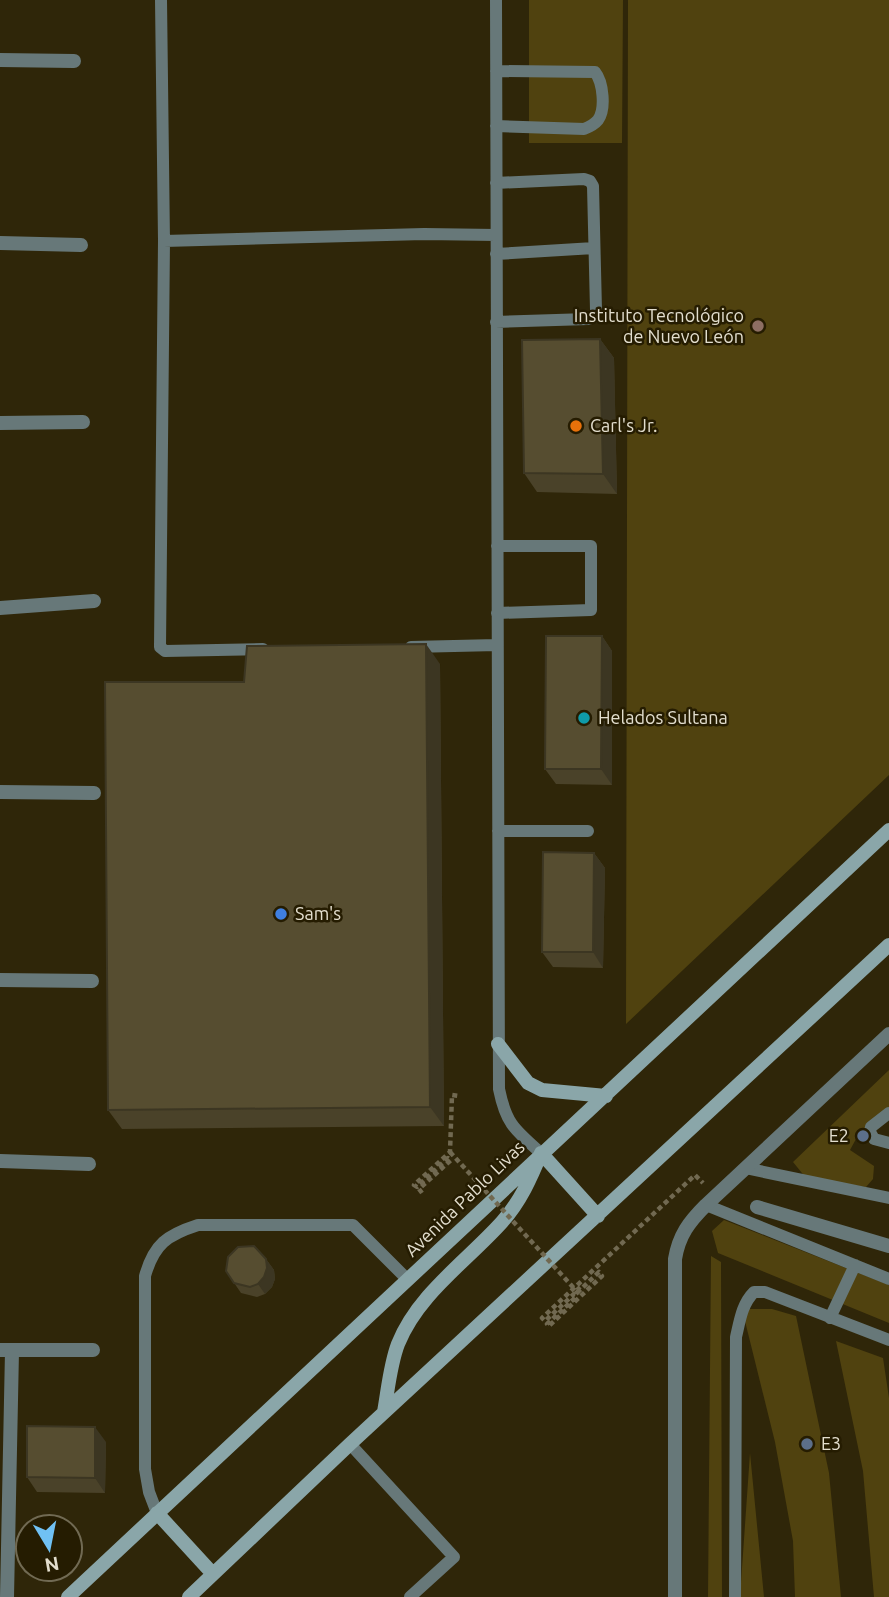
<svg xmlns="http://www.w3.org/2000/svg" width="889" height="1597" font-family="Ubuntu,sans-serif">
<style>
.green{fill:#50420f}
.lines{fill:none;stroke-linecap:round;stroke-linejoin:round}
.path{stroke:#716951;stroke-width:4.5;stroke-dasharray:5 3.5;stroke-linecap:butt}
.service{stroke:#677879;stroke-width:12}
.pedestrian{stroke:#677879;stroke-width:14}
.minor{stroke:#677879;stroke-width:14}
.secondary{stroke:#8aa6a9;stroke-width:14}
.path-bridge{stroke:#716951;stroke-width:4.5;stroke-dasharray:5 3.5;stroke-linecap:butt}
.wall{fill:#4a4229}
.shaded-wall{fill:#3c3622}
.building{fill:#564d30;stroke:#3c3622;stroke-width:2}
.education-dot{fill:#8d6e63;stroke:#251c01;stroke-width:2.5}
.food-dot{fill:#e8710a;stroke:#251c01;stroke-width:2.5}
.culture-dot{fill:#0f9aa8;stroke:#251c01;stroke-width:2.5}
.shop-dot{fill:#3f7fe0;stroke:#251c01;stroke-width:2.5}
.service-dot{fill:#5c6f8a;stroke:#251c01;stroke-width:2.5}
.labels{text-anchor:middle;stroke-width:5;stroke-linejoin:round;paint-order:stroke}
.poi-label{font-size:18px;fill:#e3dece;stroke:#251c01;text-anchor:start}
.street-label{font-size:18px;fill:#e3dece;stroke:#251c01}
</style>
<rect width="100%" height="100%" fill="#2f2609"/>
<path class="green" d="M 529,0 L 623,0 L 622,143 L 529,143 Z
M 628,0 L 889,0 L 889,775 L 626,1024 Z
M 889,1070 L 889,1108 L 856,1139 L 850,1150 L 874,1166 L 873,1179 L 866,1187 L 806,1178 L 793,1162 Z
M 724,1220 L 889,1285 L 889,1323 L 718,1253 L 712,1231 Z
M 711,1256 L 721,1262 L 722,1597 L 708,1597 Z
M 742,1309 L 772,1309 L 796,1316 L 829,1473 L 841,1597 L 795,1597 L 793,1541 L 775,1442 Z
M 836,1341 L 883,1358 L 889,1398 L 889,1597 L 874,1597 L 863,1471 Z
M 750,1453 L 764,1597 L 740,1597 Z"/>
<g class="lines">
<path class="path" d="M 422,1193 L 419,1189 L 451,1160 L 448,1158 L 417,1187 L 414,1185 L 450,1152 L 452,1095 L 459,1096
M 577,1287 L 580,1290 L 599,1272 L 602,1276 L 549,1326 L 547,1324 L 576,1297 L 574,1294 L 545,1321 L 542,1318 L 695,1175 L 703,1183"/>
<path class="service" d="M 161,0 L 164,241 L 160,647 L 165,651 L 263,649
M 496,0 L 499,1089 C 506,1124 515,1130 541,1153
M 496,126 L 584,129 C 589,127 594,125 598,120 C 606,109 603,82 595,72 L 496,71
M 496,183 L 584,179 L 590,181 L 593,186 L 596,310 L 595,317 L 588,319 L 496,322
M 164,241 L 424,234 L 496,235
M 496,254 L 594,248
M 497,546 L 591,546 L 591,610 L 497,613
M 411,647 L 497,645
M 498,831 L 588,831
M 889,1113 L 871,1127 L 870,1132 L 874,1139 L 889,1143
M 745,1168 L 889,1198
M 706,1205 L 889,1279
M 830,1318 L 855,1265
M 350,1444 L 454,1557 L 410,1597
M 157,1513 L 149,1492 L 145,1469 L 145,1276 C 154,1244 167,1235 198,1225 L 353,1225 L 408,1280
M 735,1597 L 736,1337 C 740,1320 742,1304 754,1292 L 765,1292 L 889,1340"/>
<path class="pedestrian" d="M 757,1207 L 889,1246"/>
<path class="minor" d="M 0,60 L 74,61
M 0,243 L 81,245
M 0,423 L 83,422
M 0,608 L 94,601
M 0,792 L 94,793
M 0,980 L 92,981
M 0,1161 L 89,1164
M 0,1350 L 93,1350
M 7,1597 L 12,1351
M 675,1597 L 675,1259 C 679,1235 689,1222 706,1205 L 889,1034"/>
<path class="secondary" d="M 498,1044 L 528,1083 L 542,1090 L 606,1096
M 384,1412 C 388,1390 390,1365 398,1344 C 418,1294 467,1261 502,1222 C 520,1202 531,1178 541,1153 L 598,1216
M 157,1513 L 213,1574
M 68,1597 L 889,830
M 189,1597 L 350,1444 L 889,945"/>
<path class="path-bridge" d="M 450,1152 L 581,1296"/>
</g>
<path class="wall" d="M 600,339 L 614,358 L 617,494 L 537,492 L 524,473 Z
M 602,636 L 612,651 L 612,785 L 556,784 L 545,769 Z
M 440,664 L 444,1126 L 122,1129 L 108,1110 L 244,682 Z
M 594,853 L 605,868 L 603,968 L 553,967 L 542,952 Z
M 266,1259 L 274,1270 L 275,1279 L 272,1287 L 265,1294 L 257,1297 L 241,1293 L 226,1271 Z
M 106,1442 L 105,1493 L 37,1492 L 27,1477 Z"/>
<path class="shaded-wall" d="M 600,339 L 614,358 L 617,494 L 603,474 Z
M 602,636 L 612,651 L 612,785 L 601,769 Z
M 426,644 L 440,664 L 444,1126 L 430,1107 Z
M 594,853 L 605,868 L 603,968 L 593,952 Z
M 266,1259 L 274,1270 L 275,1279 L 272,1287 L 265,1294 L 258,1284 Z
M 95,1427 L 106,1442 L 105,1493 L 95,1478 Z"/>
<path class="building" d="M 600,339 L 603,474 L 524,473 L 522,340 Z
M 546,636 L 602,636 L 601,769 L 545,769 Z
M 426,644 L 430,1107 L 108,1110 L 105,682 L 244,682 L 247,646 Z
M 543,852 L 594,853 L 593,952 L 542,952 Z
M 254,1246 L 266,1259 L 267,1268 L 264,1277 L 258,1284 L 250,1287 L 234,1283 L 226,1271 L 228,1257 L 238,1247 Z
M 27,1426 L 95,1427 L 95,1478 L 27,1477 Z"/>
<circle class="education-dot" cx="758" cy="326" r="7"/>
<circle class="food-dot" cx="576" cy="426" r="7"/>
<circle class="culture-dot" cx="584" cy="718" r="7"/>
<circle class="shop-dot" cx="281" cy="914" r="7"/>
<g class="service-dot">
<circle cx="863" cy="1136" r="7"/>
<circle cx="807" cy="1444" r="7"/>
</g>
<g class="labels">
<g class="poi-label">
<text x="744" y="322" text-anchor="end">Instituto Tecnológico<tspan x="744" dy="21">de Nuevo León</tspan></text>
<text x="590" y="432">Carl's Jr.</text>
<text x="598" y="724">Helados Sultana</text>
<text x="295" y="920">Sam's</text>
<text x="849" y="1142" text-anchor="end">E2</text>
<text x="821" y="1450">E3</text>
</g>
<g class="street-label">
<text transform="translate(465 1199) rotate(-44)" y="6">Avenida Pablo Livas</text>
</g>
</g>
<g transform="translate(49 1548) rotate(170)"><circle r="33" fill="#251c01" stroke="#716a53" stroke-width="2"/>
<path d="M0-5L12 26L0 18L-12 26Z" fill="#70c1f4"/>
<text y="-10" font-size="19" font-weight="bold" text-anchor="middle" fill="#e3dece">N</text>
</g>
</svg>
